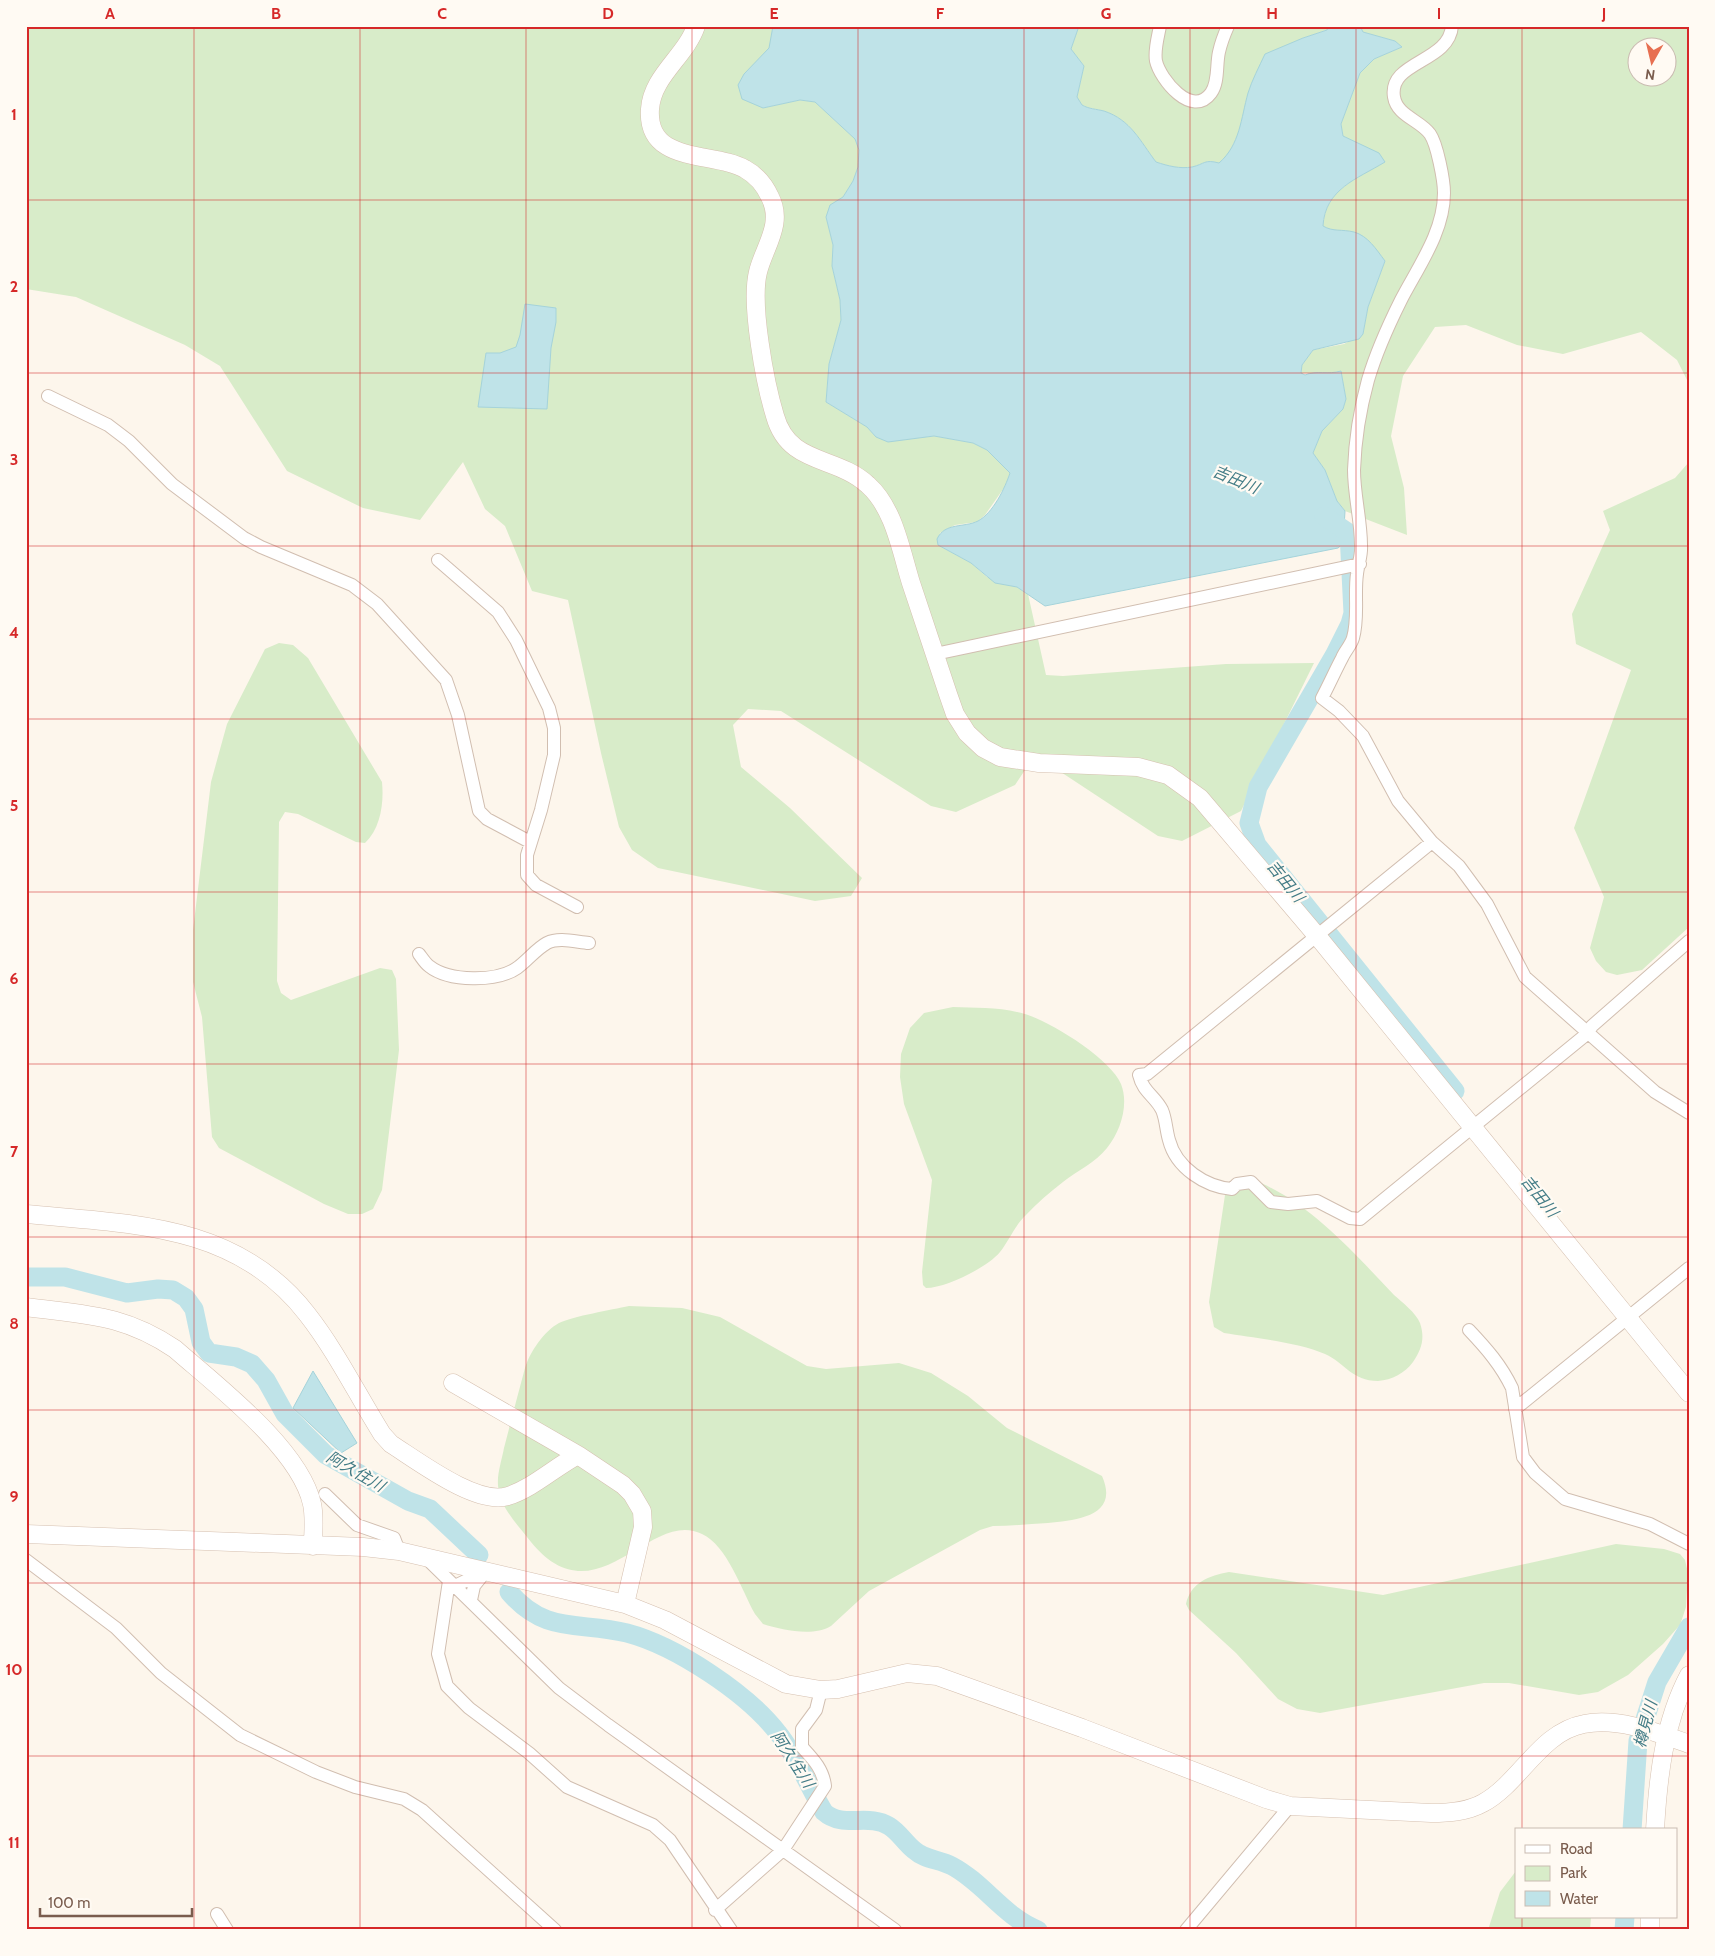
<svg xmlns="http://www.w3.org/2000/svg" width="1715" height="1956" font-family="Cabin,'Noto Sans JP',sans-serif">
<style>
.green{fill:#d8ecc9;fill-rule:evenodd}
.water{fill:#bfe3e8;stroke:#a5d3da}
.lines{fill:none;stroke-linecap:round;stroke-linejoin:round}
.river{stroke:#bfe3e8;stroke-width:19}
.street-casing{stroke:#d1beb0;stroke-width:14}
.secondary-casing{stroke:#d6c0b0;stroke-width:19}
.street{stroke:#fff;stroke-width:12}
.secondary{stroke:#fff;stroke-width:18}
.grid{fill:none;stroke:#d62828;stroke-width:1;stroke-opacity:0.55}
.labels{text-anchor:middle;stroke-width:4.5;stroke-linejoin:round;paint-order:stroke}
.water-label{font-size:16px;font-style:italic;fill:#437c86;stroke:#fffaf3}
.neatline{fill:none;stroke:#d62828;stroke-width:2}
.grid-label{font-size:16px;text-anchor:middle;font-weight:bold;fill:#d62828}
</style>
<rect width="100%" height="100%" fill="#fdf6ec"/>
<path class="green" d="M 26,26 L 773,26 L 763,108 L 800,100 L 815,102 L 855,139 L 859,150 L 858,167 L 853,181 L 843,197 L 826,217 L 833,245 L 832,266 L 840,300 L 841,320 L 829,364 L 826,402 L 867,427 L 876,437 L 895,440 L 934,436 L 973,443 L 987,450 L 1010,473 L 1006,485 L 985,515 L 977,522 L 955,525 L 940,533 L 938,545 L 971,563 L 987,577 L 1017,587 L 1028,594 L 1046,675 L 1063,676 L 1226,664 L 1314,663 L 1241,811 L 1182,841 L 1158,836 L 1035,755 L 1015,785 L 956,812 L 931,806 L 781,711 L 748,709 L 733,725 L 741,767 L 790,808 L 862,878 L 851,896 L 815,901 L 658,868 L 632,850 L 619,827 L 601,753 L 568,600 L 532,591 L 505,526 L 485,509 L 463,462 L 420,520 L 363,508 L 287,471 L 220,366 L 185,345 L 76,297 L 26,289 Z
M 1079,26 L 1329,26 L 1327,30 L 1303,38 L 1249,92 L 1239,134 L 1227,156 L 1219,163 C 1204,159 1205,164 1192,167 C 1180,169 1168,166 1156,162 C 1140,141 1131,120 1104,111 C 1097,109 1089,109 1082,105 L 1077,97 L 1084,66 L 1071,49 Z
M 1360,26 L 1689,26 L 1689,384 L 1677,360 L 1641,332 L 1563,354 L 1517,345 L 1466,325 L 1435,327 L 1403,376 L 1391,436 L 1404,488 L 1407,535 L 1345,511 L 1337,501 L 1325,470 L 1313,453 L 1322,431 L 1343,409 L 1346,399 L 1341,371 L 1333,374 L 1301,373 L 1302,365 L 1313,350 L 1344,344 L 1363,334 L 1368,307 L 1385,261 L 1354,232 L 1331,231 L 1323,226 C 1325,206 1332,195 1348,184 L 1356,143 L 1343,136 L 1341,124 L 1360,73 L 1374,59 L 1402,47 L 1395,41 L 1362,32 ZM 1638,48 L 1668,48 L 1668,78 L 1638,78 Z
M 1689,462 L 1689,927 L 1642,970 L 1617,975 L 1606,972 L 1596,961 L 1590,948 L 1604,897 L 1574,828 L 1631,670 L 1576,644 L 1572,614 L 1610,530 L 1603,511 L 1675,478 Z
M 279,643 L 293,645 L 308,658 L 382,782 C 384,802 381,828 365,843 L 356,842 L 298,814 L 285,812 L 279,822 L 277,981 L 281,993 L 291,1000 L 380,968 L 392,970 L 396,979 L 399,1050 L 382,1190 L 373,1209 L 362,1214 L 348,1214 L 324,1204 L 219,1148 L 212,1137 L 202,1017 L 193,982 L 193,930 L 211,782 L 227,724 L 265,649 Z
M 953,1007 C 976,1008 1002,1007 1025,1014 C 1051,1022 1110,1058 1121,1084 C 1129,1104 1121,1131 1107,1148 C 1095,1163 1078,1170 1063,1182 C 1050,1192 1037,1203 1026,1215 C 1015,1225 1009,1241 1000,1252 C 988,1267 946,1288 926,1288 L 923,1285 L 922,1272 L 932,1180 L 904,1104 L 900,1077 L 901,1054 L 910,1028 L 924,1013 Z
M 1261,1183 C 1314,1207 1354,1253 1394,1295 C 1402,1302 1416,1313 1420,1323 C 1425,1338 1422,1349 1413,1362 C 1405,1373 1392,1380 1378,1381 C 1352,1381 1345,1363 1325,1354 C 1298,1342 1254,1338 1224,1333 L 1214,1327 L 1209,1302 L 1225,1195 L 1228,1186 Z
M 629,1306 L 682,1308 L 720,1317 L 807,1366 L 826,1369 L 899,1363 L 931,1373 L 968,1396 L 1007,1428 L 1102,1476 C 1120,1517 1076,1520 1048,1523 C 1029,1524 1011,1526 993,1526 L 980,1530 L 869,1591 L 831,1626 C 813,1637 782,1630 763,1624 L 755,1614 C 742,1591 727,1545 702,1534 C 648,1507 595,1627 527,1537 C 515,1522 499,1505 498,1485 C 497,1474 502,1459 504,1448 C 511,1421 518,1394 525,1368 C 530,1352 544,1331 559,1323 C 574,1316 611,1310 629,1306 Z
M 1616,1544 L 1664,1549 L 1680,1554 L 1685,1560 L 1688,1573 L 1686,1607 L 1680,1625 L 1663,1644 L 1628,1675 L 1598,1692 L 1579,1695 L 1509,1683 L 1484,1683 L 1320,1713 L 1297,1709 L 1278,1699 L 1236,1653 L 1189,1610 L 1186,1604 C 1191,1582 1209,1576 1229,1572 L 1383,1595 Z
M 1516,1871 L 1516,1917 L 1591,1917 L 1590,1930 L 1488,1930 L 1500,1892 Z"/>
<path class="water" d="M 773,26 L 1079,26 L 1071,49 L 1084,66 L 1077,97 L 1082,105 C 1089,109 1096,109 1104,111 C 1131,120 1140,141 1156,162 C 1168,166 1180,169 1192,167 C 1205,164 1204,159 1219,163 C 1240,145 1241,118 1248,93 C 1252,80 1259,67 1265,54 L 1303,38 L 1327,30 L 1329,26 L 1360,26 L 1363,32 L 1395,41 L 1402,47 L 1374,59 L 1360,73 L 1341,124 L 1343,136 L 1379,153 L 1385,162 C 1357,179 1325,189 1323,226 C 1333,232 1342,229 1354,232 C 1368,236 1376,249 1385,261 L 1368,307 L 1363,334 L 1359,339 L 1313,350 L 1302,365 L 1301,373 L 1305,375 C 1317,370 1328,375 1341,371 L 1346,399 L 1343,409 L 1322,431 L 1313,453 L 1325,470 L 1337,501 L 1345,511 L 1343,544 L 1338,548 L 1045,606 L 1017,587 L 995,583 L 971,563 L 938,545 L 937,539 C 945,522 964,528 978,521 C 993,513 1005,488 1010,473 L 987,450 L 973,443 L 934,436 L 888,442 L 876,437 L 867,427 L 826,402 L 829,364 L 841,320 L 840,300 L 832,266 L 833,245 L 826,217 L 830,205 L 843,197 L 853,181 L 858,167 L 859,150 L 855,139 L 815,102 L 800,100 L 763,108 L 742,99 L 738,85 L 744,74 L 769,48 Z
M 525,304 L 556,308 L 556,322 L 551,348 L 547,409 L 478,407 L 486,353 L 500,353 L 516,347 L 520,335 Z
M 313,1371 L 357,1443 L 341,1453 L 293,1408 Z"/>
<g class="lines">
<path class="river" d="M 1324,516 L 1349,533 L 1353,613 L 1350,624 L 1335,654 L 1258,787 L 1249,823 L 1257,845 L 1455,1091
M 26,1277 L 65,1277 L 127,1293 L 158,1289 L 173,1290 L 186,1298 L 194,1309 L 201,1342 L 209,1353 L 236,1357 L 252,1364 L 266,1380 L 285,1414 L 326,1455 L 408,1501 L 430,1509 L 479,1555
M 509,1592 C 546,1635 579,1621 627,1633 C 676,1646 747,1693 778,1733 C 796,1755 809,1787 824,1812 C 843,1829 868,1813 889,1826 C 899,1832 905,1843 914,1850 C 925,1860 939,1859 952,1866 C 984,1883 1004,1917 1038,1930
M 1632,1830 L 1638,1741 L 1657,1682 L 1689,1627
M 1624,1930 L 1625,1917"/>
<g class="street-casing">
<path id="street" d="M 1160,26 C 1158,37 1154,50 1156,61 C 1160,79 1192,119 1211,93 C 1219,82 1216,65 1219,52 C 1221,43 1224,35 1228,26
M 1452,26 C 1449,63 1388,61 1394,97 C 1397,116 1420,120 1430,134 C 1437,144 1444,180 1444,193 C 1444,232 1418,267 1401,300 C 1388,326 1376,353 1368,380 C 1360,409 1355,440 1354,470 C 1354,495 1361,520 1361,545 C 1362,555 1358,564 1357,574 C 1354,595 1359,617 1353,638 C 1351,645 1345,651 1342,658 C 1335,671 1329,685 1322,698 L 1339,711 L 1363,736 L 1398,801 L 1432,842 L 1459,866 L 1487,904 L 1525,977 L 1655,1092 L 1689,1113
M 48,396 L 108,425 L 129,441 L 172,484 L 244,538 L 261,547 L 352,585 L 377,604 L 446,680 L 458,715 L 479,811 L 487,819 L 530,842
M 438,560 L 498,612 L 516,640 L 549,708 L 554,728 L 554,755 L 541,810 L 527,855 L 527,875 L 536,885 L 577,907
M 935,654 L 1360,564
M 1432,842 L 1147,1074 L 1139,1075 C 1143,1092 1155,1096 1162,1110 C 1166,1119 1166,1130 1169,1140 C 1176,1168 1206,1187 1232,1189 L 1237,1184 L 1251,1182 L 1271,1202 L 1288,1204 L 1317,1201 L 1350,1218 L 1360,1219 L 1588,1033 L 1592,1026 L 1689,941
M 419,954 C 422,958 425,963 429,966 C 449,982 497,982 517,968 C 528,960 536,949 547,943 C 559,937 576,942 589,943
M 1469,1330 C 1486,1348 1501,1365 1512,1388 L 1523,1457 L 1535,1473 L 1565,1499 L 1650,1524 L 1689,1544
M 1515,1409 L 1689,1268
M 325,1494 L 357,1525 L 394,1538 L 399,1551
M 426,1558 L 559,1688 L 608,1725 L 895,1930
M 26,1560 L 116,1628 L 161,1673 L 240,1735 L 316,1772 L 355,1787 L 404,1799 L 422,1810 L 555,1930
M 449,1581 L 438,1654 L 447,1686 L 469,1708 L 529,1753 L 567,1787 L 653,1825 L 670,1840 L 731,1930
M 455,1586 L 486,1571
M 471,1600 L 474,1586 L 486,1571
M 715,1910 L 783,1850 L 825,1786 C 823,1769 813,1759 802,1747 L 802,1729 L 816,1710 L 821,1690
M 217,1914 L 227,1930
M 1186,1930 L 1290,1806"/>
</g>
<g class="secondary-casing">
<path id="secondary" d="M 696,26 C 686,56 652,76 650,109 C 646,165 714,151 745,169 C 756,175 765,186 770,197 C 784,224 764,247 758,272 C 750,304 765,383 775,416 C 789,466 836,455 868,485 C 894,508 901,551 911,583 C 923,620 936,657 948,694 L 955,714 L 967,733 L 983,748 L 1000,757 L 1039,763 L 1138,767 L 1168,775 L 1200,798 L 1318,937 L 1689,1393
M 26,1214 C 130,1224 237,1223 307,1314 C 336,1351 357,1394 382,1434 L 391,1444 C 418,1461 477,1506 508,1496 C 533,1488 555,1467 578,1455
M 26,1307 C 86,1315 123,1314 175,1349 C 217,1386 300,1449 312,1504 C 315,1517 313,1532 313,1546
M 453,1383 L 578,1455 L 623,1485 L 632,1494 L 642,1511 L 643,1527 L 625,1604
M 26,1534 L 363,1547 L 399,1551 L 625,1604 L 665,1620 L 786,1684 L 821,1690 L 838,1689 L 907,1673 L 937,1676 L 1082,1728 L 1266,1799 L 1290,1806 L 1431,1813 C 1448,1813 1467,1812 1483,1803 C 1520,1783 1540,1732 1584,1724 C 1618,1717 1658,1733 1689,1744
M 1655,1830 C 1658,1777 1664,1722 1689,1675
M 1650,1930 L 1650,1917"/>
</g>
<use href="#street" class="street"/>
<use href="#secondary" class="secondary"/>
</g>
<path class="grid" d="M 194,26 L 194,1930M 360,26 L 360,1930M 526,26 L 526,1930M 692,26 L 692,1930M 858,26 L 858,1930M 1024,26 L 1024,1930M 1190,26 L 1190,1930M 1356,26 L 1356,1930M 1522,26 L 1522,1830M 26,200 L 1689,200M 26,373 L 1689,373M 26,546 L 1689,546M 26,719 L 1689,719M 26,892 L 1689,892M 26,1064 L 1689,1064M 26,1237 L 1689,1237M 26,1410 L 1689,1410M 26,1583 L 1689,1583M 26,1756 L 1689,1756M 1522,1917 L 1522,1930"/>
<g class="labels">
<g class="water-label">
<text transform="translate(1236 479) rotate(23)" y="6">吉田川</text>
<text transform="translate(1286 881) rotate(51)" y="6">吉田川</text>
<text transform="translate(1540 1196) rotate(51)" y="6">吉田川</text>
<text transform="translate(356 1471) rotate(30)" y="6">阿久住川</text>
<text transform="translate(1645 1724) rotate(-75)" y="6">樽見川</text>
<text transform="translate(793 1759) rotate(57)" y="6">阿久住川</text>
</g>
</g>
<rect width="1715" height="1956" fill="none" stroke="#fffaf3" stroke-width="55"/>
<rect x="1515" y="1828" width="162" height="90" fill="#fffaf3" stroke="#cabbb1"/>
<rect x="1525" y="1845" width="25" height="8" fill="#ffffff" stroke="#cabbb1"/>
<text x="1560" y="1854" font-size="15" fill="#7a5c4d">Road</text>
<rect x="1525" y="1866" width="25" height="15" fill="#d8ecc9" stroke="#cabbb1"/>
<text x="1560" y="1878" font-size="15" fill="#7a5c4d">Park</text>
<rect x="1525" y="1891" width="25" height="15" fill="#bfe3e8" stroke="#cabbb1"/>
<text x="1560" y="1904" font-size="15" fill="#7a5c4d">Water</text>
<g transform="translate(1652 62) rotate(188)"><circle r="24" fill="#fffaf3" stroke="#cabbb1"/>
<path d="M0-4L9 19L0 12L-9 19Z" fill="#e76f51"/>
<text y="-8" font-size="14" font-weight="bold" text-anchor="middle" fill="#7a5c4d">N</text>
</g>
<path d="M40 1908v8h152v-8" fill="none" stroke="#7a5c4d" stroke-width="2.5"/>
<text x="48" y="1908" font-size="15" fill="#7a5c4d" stroke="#fffaf3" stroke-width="4" paint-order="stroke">100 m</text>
<rect x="28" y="28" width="1660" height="1900" class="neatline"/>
<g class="grid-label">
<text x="110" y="19">A</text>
<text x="276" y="19">B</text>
<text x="442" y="19">C</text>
<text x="608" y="19">D</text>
<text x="774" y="19">E</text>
<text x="940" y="19">F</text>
<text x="1106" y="19">G</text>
<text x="1272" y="19">H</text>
<text x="1439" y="19">I</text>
<text x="1604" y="19">J</text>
<text x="14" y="120">1</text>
<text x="14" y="292">2</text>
<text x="14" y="465">3</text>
<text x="14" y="638">4</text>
<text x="14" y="811">5</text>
<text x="14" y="984">6</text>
<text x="14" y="1157">7</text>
<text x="14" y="1329">8</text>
<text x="14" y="1502">9</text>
<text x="14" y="1675">10</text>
<text x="14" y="1848">11</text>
</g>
</svg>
